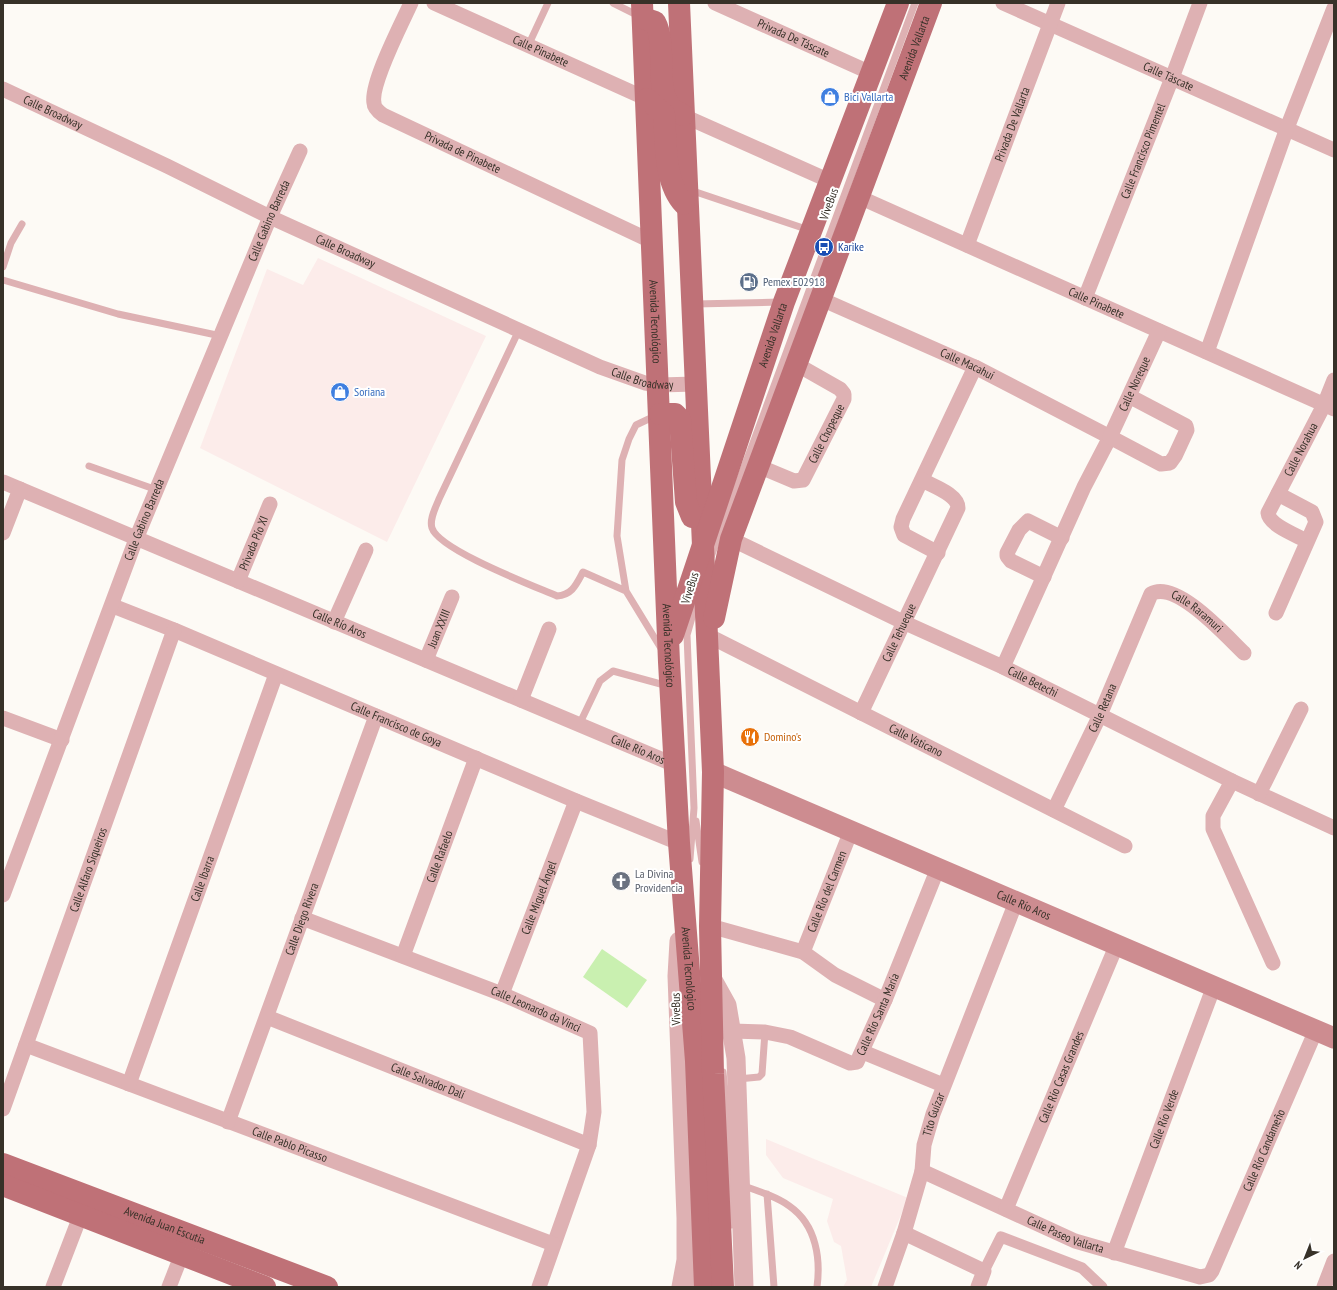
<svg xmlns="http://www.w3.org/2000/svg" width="1337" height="1290" font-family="'PT Sans Narrow',sans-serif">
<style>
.commercial{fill:#fcecea}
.green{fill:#c9f0b0}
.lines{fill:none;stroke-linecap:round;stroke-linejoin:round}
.service{stroke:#deb1b3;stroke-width:7}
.pedestrian{stroke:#deb1b3;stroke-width:11}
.minor{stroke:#deb1b3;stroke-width:15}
.tertiary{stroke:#deb1b3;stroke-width:19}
.secondary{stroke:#cd8c90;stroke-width:21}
.primary{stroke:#bf7177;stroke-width:22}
.labels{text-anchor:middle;stroke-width:4;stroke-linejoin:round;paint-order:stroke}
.street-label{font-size:12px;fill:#373128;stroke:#fff}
.shop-label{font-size:12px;fill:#366cbe;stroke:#fff;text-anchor:start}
.transit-label{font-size:12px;fill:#164399;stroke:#fff;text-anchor:start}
.service-label{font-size:12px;fill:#4e5e75;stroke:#fff;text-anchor:start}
.food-label{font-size:12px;fill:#c56008;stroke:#fff;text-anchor:start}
.worship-label{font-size:12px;fill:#5b616d;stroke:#fff;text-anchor:start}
</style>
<rect width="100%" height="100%" fill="#fdfaf5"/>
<path class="commercial" d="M 318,258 L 486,336 L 387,542 L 200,448 L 267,269 L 303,285 Z
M 766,1139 L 908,1198 L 871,1287 L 843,1287 L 847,1280 L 841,1246 L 834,1242 L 827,1221 L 833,1199 L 783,1178 L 766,1155 Z"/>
<path class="green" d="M 602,949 L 647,980 L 627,1008 L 583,977 Z"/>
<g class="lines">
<path class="service" d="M 613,3 L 639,16
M 528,46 L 548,3
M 690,190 L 809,230
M 3,267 L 11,243 L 22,224
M 3,280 L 118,314 L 221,336
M 695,304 L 780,302
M 519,330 L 439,499 C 436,507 429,519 432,528 C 439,550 534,586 557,596 C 572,595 576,585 583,572 L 626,591
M 655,416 L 636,425 L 629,439 L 622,460 L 617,536 L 626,591 L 662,650
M 89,466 L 157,490
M 711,557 L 915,3
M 579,725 L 600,681 L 613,671 L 668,686
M 696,821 L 702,862
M 690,859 L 694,808 L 687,635 L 697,600
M 723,1072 L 728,1121 L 732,1225
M 738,1079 L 759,1077 L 762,1074 L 765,1032
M 741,1185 C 775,1197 805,1205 815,1244 C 819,1259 819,1272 817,1287
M 767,1194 L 774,1287
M 691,1287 L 692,1269"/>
<path class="pedestrian" d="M 984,1271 L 1001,1237 L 1082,1268 L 1102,1287"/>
<g class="minor">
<path id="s1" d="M 411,3 C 402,23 370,84 374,103 C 374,108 379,112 383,115 L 653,242"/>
<path id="s2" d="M 434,3 L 647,99"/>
<path id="s3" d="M 715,3 L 871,73"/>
<path id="s4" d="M 1003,3 L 1334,150"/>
<path id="s5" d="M 3,89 L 167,166 L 270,217 L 600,367 L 645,383 L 659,385 L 696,384"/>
<path d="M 684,116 L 830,181"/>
<path id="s6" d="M 859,197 L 1334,409"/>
<path id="s7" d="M 967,245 L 1058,3"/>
<path id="s8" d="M 1085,298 L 1172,78 L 1200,3"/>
<path id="s9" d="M 821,299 L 975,367 L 1110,437 L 1084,487 L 1003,667"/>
<path d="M 1207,352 L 1287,128 L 1334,8"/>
<path id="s10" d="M 1129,396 L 1186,426 L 1187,430 L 1175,456 L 1170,463 L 1161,464 L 1110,437 L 1159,331"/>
<path id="s11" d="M 758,466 L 794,481 L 803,480 L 844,399 L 844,394 L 840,389 L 796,364"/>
<path id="s12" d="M 3,482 L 675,765"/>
<path d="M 3,533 L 20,489"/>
<path id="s13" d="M 731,539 L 903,622 L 1003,667 L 1232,781 L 1334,828"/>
<path id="s14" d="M 1307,541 C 1296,535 1269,525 1268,513 L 1324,405 L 1334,380"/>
<path d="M 938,553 L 904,535 L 901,527 L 903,519 L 975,367"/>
<path d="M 1044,577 L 1011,561 L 1007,556 L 1007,553 L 1019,530 L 1028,521 L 1062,538"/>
<path id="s15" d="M 238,581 L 270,504"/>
<path id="s16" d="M 113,606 L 174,630 L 576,801 L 679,843"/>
<path d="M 1276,613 L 1316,522 L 1312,512 L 1278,494"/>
<path d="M 334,622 L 366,550"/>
<path id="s17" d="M 707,635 L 1125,846"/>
<path id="s18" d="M 426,660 L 452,597"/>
<path d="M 521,700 L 549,629"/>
<path id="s19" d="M 861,713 L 958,508 C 958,494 932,486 922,480"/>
<path d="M 3,718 L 62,740"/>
<path d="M 1232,781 L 1213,816 L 1213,829 L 1273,963"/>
<path d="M 1259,794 L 1301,709"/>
<path id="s20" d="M 1054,810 L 1100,715 L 1151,594 C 1176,579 1227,637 1244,653"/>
<path id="s21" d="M 3,895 L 136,539 L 270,217 L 300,151"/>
<path id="s22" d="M 302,918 L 502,994 L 590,1033 L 594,1112 L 589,1145 L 539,1287"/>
<path d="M 710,926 L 803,952 L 835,975 L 885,1000"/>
<path id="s23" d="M 803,952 L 851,831"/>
<path id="s24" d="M 403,956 L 476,758"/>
<path id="s25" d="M 502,994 L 576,801"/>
<path id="s26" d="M 267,1017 L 589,1145"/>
<path id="s27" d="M 732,1031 L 765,1032 L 790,1037 L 850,1063 L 857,1062 L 885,1000 L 938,868"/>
<path id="s28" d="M 26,1045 L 553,1244"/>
<path d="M 863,1052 L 943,1085"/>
<path id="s29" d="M 129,1084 L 276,674"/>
<path id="s30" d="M 3,1109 L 174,630"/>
<path id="s31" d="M 228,1122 L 376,716"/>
<path id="s32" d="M 922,1171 L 1075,1241 L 1200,1277 L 1209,1275 L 1212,1271 L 1316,1030"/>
<path id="s33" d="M 1006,1209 L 1117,944"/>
<path d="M 904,1233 L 984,1271 L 978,1287"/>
<path id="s34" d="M 1114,1253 L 1214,986"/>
<path d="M 53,1287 L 81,1214"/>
<path d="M 169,1287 L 185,1246"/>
<path id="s35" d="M 885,1287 L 904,1233 L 922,1171 L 924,1145 L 933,1114 L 1016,902"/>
<path d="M 1324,1287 L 1334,1261"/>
</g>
<path class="tertiary" d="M 679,941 L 677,976 L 686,1218 L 686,1260 L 681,1287
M 712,978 L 727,1005 L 736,1058 L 744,1287"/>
<path class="secondary" id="s36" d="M 713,772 L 1334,1038"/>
<g class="primary">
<path id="s37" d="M 642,3 L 669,662 L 679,843 L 696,1061 L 705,1287"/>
<path d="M 679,3 L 713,772 L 710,926 L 713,1074 L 723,1287"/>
<path d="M 643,18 L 655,22 C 668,46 653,90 672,108 C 675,111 679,113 683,115"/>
<path d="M 647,99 L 664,114 C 666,142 664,183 684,204"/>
<path d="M 660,414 L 675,414 L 680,419 L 686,502 L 692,517"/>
<path id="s38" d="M 714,618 L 731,539 L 931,3"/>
<path id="s39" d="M 673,635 L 784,302 L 898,3"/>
<path id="s40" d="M 3,1164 L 327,1287"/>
<path d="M 3,1185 L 265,1287"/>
</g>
</g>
<defs>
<g id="shop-disc" transform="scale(1)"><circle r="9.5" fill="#3f7fe0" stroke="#fff"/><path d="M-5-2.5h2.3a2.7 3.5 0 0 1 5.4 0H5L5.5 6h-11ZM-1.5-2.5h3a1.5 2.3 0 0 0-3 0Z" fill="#fff"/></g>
<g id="bus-disc" transform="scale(1)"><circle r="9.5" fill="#1a4fb4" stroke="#fff"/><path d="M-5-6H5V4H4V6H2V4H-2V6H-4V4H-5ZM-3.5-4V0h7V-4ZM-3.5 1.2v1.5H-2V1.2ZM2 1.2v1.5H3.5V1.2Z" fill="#fff"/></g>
<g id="fuel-disc" transform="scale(1)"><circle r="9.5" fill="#5c6f8a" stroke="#fff"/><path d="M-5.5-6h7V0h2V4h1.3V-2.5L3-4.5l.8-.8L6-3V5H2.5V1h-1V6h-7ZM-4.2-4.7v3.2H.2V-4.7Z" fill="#fff"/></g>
<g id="restaurant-disc" transform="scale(1)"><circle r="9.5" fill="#e8710a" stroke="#fff"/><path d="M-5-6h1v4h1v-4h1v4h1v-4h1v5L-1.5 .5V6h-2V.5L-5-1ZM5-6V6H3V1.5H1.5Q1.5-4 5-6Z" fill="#fff"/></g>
<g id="church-disc" transform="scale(1)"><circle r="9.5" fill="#6b7280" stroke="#fff"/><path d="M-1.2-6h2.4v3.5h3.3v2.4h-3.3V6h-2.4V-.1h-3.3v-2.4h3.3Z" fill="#fff"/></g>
</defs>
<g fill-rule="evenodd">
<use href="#shop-disc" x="830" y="97"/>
<use href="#bus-disc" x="824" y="247"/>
<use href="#fuel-disc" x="749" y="282"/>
<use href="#shop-disc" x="340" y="392"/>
<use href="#restaurant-disc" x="750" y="737"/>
<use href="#church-disc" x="621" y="881"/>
</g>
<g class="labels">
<g class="street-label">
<text dy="4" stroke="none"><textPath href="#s3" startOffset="86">Privada De Táscate</textPath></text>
<text dy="4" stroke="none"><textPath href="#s38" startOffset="605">Avenida Vallarta</textPath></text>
<text dy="4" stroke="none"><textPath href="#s2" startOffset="117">Calle Pinabete</textPath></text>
<text dy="4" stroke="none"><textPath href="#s4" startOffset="181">Calle Táscate</textPath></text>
<text dy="4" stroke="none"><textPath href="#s5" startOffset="55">Calle Broadway</textPath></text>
<text dy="4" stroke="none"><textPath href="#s7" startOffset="129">Privada De Vallarta</textPath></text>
<text dy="4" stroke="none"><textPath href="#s8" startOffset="158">Calle Francisco Pimentel</textPath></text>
<text dy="4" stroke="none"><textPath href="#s1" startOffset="211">Privada de Pinabete</textPath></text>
<text transform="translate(829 204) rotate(-70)" y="4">ViveBus</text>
<text dy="4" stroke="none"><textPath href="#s21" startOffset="725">Calle Gabino Barreda</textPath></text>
<text dy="4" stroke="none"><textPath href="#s5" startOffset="379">Calle Broadway</textPath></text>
<text dy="4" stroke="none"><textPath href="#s6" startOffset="260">Calle Pinabete</textPath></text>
<text dy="4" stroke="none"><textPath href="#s37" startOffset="319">Avenida Tecnológico</textPath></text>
<text dy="4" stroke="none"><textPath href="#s39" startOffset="316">Avenida Vallarta</textPath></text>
<text dy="4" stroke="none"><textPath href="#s9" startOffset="160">Calle Macahui</textPath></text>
<text dy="4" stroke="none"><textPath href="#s5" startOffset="703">Calle Broadway</textPath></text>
<text dy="4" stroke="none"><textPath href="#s10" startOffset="231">Calle Noreque</textPath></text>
<text dy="4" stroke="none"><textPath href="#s11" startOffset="100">Calle Chopeque</textPath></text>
<text dy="4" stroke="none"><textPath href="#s14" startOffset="121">Calle Norahua</textPath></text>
<text dy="4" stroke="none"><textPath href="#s21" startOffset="401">Calle Gabino Barreda</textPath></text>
<text dy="4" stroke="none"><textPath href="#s15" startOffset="41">Privada Pío XI</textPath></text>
<text transform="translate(690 588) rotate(-73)" y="4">ViveBus</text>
<text dy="4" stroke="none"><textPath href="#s20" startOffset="289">Calle Raramuri</textPath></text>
<text dy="4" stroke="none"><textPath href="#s12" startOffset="365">Calle Río Aros</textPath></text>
<text dy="4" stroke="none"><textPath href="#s18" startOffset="34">Juan XXIII</textPath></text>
<text dy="4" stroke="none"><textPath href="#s19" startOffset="89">Calle Tehueque</textPath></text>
<text dy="4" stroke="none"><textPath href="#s37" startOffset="643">Avenida Tecnológico</textPath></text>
<text dy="4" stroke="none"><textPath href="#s13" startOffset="334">Calle Betechi</textPath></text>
<text dy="4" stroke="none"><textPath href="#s20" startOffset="113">Calle Retana</textPath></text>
<text dy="4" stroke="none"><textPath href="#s16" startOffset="307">Calle Francisco de Goya</textPath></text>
<text dy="4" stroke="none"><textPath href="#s17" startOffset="234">Calle Vaticano</textPath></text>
<text dy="4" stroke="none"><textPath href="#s12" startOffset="689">Calle Río Aros</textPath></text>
<text dy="4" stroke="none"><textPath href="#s24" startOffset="106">Calle Rafaelo</textPath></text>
<text dy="4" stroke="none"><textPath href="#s30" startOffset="254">Calle Alfaro Siqueiros</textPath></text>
<text dy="4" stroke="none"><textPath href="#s29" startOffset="218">Calle Ibarra</textPath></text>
<text dy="4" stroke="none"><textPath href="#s23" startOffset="65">Calle Río del Carmen</textPath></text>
<text dy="4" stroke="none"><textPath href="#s25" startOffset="103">Calle Miguel Ángel</textPath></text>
<text dy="4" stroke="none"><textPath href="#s36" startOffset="338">Calle Río Aros</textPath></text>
<text dy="4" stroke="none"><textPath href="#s31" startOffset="216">Calle Diego Rivera</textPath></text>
<text dy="4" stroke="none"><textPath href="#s37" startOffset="967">Avenida Tecnológico</textPath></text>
<text dy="4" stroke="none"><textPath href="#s22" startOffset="251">Calle Leonardo da Vinci</textPath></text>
<text transform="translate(676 1009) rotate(-91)" y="4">ViveBus</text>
<text dy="4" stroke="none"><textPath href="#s27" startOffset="183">Calle Río Santa María</textPath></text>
<text dy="4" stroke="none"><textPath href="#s33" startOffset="143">Calle Río Casas Grandes</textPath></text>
<text dy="4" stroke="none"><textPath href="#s26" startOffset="173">Calle Salvador Dalí</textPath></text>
<text dy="4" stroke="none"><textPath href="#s35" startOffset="180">Tito Guízar</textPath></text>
<text dy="4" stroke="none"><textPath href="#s34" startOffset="143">Calle Río Verde</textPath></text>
<text dy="4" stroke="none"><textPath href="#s28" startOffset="282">Calle Pablo Picasso</textPath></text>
<text dy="4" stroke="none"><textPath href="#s32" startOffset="444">Calle Río Candameño</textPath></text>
<text dy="4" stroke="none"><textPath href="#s40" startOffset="173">Avenida Juan Escutia</textPath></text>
<text dy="4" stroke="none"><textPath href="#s32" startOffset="157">Calle Paseo Vallarta</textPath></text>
</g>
<g class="shop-label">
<text x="844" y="101">Bici Vallarta</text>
<text x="354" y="396">Soriana</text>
</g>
<g class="transit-label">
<text x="838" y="251">Karike</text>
</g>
<g class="service-label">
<text x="763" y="286">Pemex E02918</text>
</g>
<g class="food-label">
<text x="764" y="741">Domino's</text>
</g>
<g class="worship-label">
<text x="635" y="878">La Divina<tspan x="635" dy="14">Providencia</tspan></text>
</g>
</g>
<rect width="1337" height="1290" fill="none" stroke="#373128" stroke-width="8"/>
<g transform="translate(1305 1258) rotate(223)" stroke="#ffffff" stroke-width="3" paint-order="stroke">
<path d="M0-3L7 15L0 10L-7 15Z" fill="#373128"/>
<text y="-6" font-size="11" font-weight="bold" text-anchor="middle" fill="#373128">N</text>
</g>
</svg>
